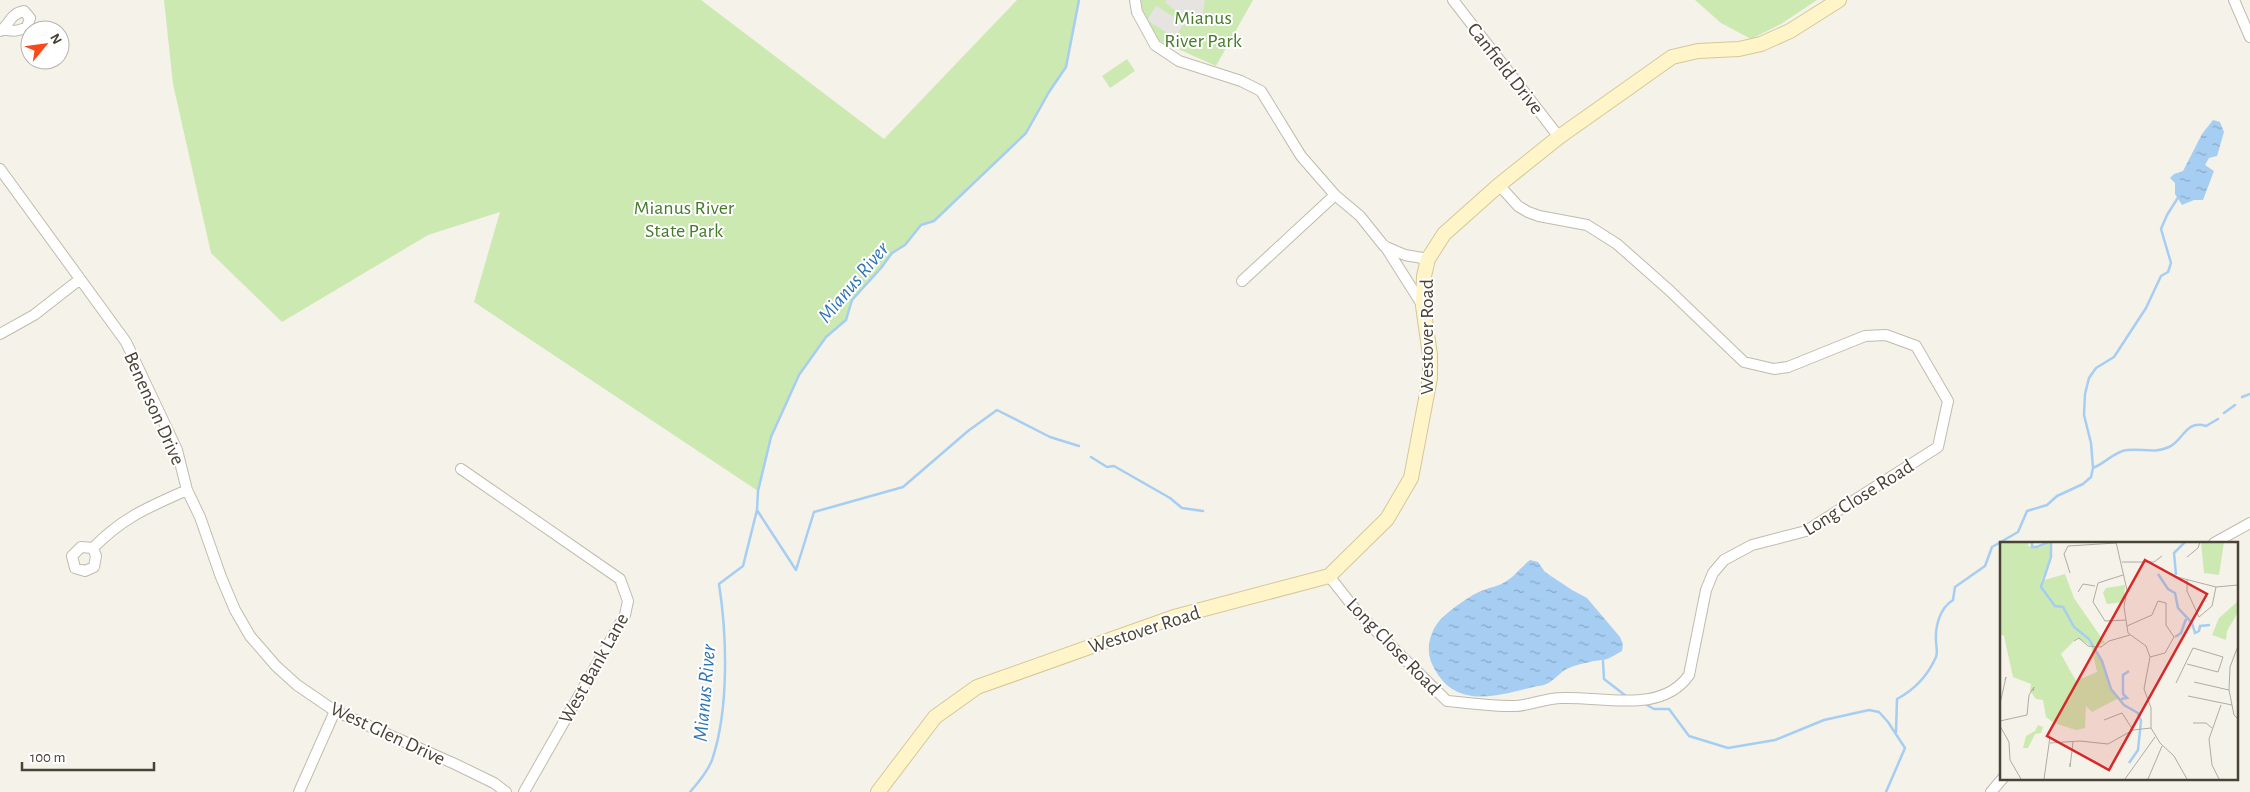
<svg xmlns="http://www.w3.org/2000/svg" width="2250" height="792" font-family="'Alegreya Sans',sans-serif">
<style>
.park{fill:#cde9b2}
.parking{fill:#e6e4e1}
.water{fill:url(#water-ripples)}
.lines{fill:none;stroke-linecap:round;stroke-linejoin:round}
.stream{stroke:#a6cef2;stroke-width:2.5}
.street-casing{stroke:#c1bbac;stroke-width:12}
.secondary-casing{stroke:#d5c899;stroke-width:16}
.street{stroke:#fff;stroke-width:10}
.secondary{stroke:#fff5c9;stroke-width:14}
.labels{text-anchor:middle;stroke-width:4;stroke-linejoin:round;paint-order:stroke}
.park-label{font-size:20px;fill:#447c29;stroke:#fff}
.street-label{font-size:20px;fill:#494337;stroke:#fff}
.water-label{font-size:21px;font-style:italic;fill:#2e75b7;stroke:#fff}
.inset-river{fill:none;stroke:#a6cef2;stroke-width:2.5}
.inset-road{fill:none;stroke:#b0aca2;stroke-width:1}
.view{fill:#d62828;fill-opacity:0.15;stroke:#d62828;stroke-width:2.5}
.inset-edge{fill:none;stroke:#494337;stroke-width:2.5}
</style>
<defs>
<pattern id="water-ripples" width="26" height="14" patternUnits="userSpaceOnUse" patternTransform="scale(1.25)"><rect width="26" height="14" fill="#a6cef2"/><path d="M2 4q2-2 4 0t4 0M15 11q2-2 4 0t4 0" fill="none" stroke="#89a9c5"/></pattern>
</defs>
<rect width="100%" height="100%" fill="#f5f2e9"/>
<path class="park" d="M 164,0 L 701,0 L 884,139 L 1017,0 L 1079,0 L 1066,67 L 1049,92 L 1026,133 L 934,221 L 921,225 L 905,245 L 892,253 L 881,268 L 852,300 L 846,320 L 826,337 L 799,375 L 771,437 L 758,491 L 474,302 L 500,212 L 428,235 L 282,322 L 211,253 L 173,84 Z
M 1141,0 L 1253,0 L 1216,66 L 1158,40 L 1145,24 Z
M 1695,0 L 1817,0 L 1781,24 L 1751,39 L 1721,23 Z
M 1127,59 L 1135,71 L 1110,88 L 1102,76 Z"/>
<path class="parking" d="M 1167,0 L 1205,0 L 1201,23 L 1187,20 L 1165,2 Z
M 1156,6 L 1184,23 L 1175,38 L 1147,20 Z"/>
<path class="water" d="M 2213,120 L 2220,122 L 2224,132 L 2217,156 L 2209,158 L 2205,165 L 2214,171 L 2203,200 L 2194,200 L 2182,205 L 2175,194 L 2175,183 L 2170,178 L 2174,174 L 2183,171 L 2202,134 Z
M 1530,560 L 1538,562 L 1545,572 L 1572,590 L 1587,598 L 1620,637 L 1623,644 L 1622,651 C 1616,654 1608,660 1602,660 C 1592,661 1578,664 1569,668 C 1560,671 1554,682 1544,685 C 1541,686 1536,686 1533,687 C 1495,697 1454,709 1433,666 C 1425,651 1429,633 1440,620 C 1449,611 1471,594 1484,590 C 1491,587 1499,586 1505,582 C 1515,576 1521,567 1530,560 Z"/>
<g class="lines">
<path class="stream" d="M 2242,397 L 2250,394
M 2224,413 L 2235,405
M 1091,457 L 1107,467 L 1114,466 L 1170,498 L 1182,508 L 1203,511
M 2093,468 C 2104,464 2115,451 2127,450 C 2142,448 2153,454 2169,447 C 2183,441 2186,419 2206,426 L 2218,419
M 757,510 L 796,570 L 814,512 L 903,487 L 968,431 L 997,410 L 1050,437 L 1079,446
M 1603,661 L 1604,679 L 1626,696
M 1645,704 L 1654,709 L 1669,709 L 1689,736 L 1728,748 L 1775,740 L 1824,720 L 1869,710 L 1879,712 L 1888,722 L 1905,748 L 1886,792
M 1896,732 L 1897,699 C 1914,690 1928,675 1936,657 C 1938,652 1936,646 1936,641 C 1935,626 1940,608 1953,600 L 1955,587 L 1985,566 L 1992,547 L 2018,532 L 2027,511 L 2047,505 L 2057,496 L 2083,484 L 2091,477 L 2093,468 L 2091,443 L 2084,415 L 2085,394 L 2089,378 L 2096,368 L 2114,357 L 2146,308 L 2161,276 L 2168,272 L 2171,263 L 2161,229 L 2167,215 L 2179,196
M 690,792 C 698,783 710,768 713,757 C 729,707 727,635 719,584 L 743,566 L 757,510 L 758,491 L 771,437 L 799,375 L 826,337 L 846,320 L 852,300 L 881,268 L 892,253 L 905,245 L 921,225 L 934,221 L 1026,133 L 1049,92 L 1066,67 L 1079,0"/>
<g class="street-casing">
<path id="street" d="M 1135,0 L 1137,12 L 1155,45 L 1179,61 L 1241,81 L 1261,91 L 1301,156 L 1335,195 L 1360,216 L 1384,246 L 1405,255 L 1428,259
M 1453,0 L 1559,137
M 2234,0 L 2250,37
M 0,31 C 10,25 9,14 24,11 L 30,18 L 27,27 C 19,31 13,32 4,29
M 0,169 L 126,342 L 177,450 L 187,490 L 200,517 L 221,577 L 235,610 L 250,636 L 276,666 L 297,685 L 335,711 L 455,764 L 494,783 L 506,792
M 1385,246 L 1423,306
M 1242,281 L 1335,195
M 0,334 L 34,315 L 79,280
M 461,469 L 620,579 L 628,601 L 625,615 L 524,792
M 2214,543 L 2250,523
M 93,548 L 81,547 L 72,556 L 75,568 L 85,571 L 94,567 L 96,556 L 93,548 C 123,517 149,507 187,490
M 1329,576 L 1359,614 L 1447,701 C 1470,703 1494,707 1516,706 C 1531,705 1546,698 1562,698 C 1602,696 1661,715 1689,675 L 1706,590 L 1713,573 L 1724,560 L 1752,545 L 1806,531 L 1938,447 L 1948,401 L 1916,346 L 1886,335 L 1865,336 L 1788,367 L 1774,369 L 1744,362 L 1669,290 L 1617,244 L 1587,225 L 1539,216 L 1528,212 L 1518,206 L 1499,185
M 299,792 L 335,711
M 1991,792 L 2003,778"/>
</g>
<g class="secondary-casing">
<path id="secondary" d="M 878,792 L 935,717 L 977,687 L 1174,617 L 1329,576 L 1387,519 L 1411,478 L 1430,378 L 1430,355 L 1423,306 L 1424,276 L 1428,259 L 1444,234 L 1499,185 L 1559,137 L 1672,57 L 1698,51 L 1739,49 L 1761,44 L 1790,31 L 1839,0"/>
</g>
<use href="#street" class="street"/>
<use href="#secondary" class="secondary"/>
</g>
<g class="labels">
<g class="park-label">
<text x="1203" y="24">Mianus<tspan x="1203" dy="23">River Park</tspan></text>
<text x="684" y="214">Mianus River<tspan x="684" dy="23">State Park</tspan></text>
</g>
<g class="street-label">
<text transform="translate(1506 68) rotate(52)" y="7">Canfield Drive</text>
<text transform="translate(1426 337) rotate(-90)" y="7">Westover Road</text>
<text transform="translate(155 408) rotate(66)" y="7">Benenson Drive</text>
<text transform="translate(1858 497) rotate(-32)" y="7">Long Close Road</text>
<text transform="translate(1144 629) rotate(-18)" y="7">Westover Road</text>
<text transform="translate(1394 646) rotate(46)" y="7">Long Close Road</text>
<text transform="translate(593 668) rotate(-61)" y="7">West Bank Lane</text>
<text transform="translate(388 733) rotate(25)" y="7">West Glen Drive</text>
</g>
<g class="water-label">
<text transform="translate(853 282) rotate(-50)" y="7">Mianus River</text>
<text transform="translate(704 693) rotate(-85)" y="7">Mianus River</text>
</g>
</g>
<g transform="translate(2000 542)">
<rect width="238" height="238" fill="#f5f2e9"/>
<path d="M 38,183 L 43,185 L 41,191 L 35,192 L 28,206 L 23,206 L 26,194 L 35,189 Z" fill="#cde9b2"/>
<path d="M 237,60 L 237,72 L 227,89 L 226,98 L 212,93 L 219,76 Z" fill="#cde9b2"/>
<path d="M 0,0 L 29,0 L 28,4 L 39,6 L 50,1 L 50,18 L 41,39 L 65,32 L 74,56 L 105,101 L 92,104 L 93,107 L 102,119 L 111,147 L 119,156 L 92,170 L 86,164 L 85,186 L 76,188 L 54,181 L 46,175 L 43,158 L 36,157 L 30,149 L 31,142 L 13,135 L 4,94 L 0,92 ZM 77,96 L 91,104 L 97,130 L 76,139 L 61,112 ZM 201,0 L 224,0 L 219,33 L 204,31 ZM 125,43 L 124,60 L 107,62 L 103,51 L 106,46 Z" fill="#cde9b2" fill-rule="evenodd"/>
<path class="inset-river" d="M 32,0 L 32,5 L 37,5 L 49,0M 51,0 L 51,15 L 41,45 L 55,64 L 63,65 L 74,85 L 89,97 L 102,119 L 111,147 L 124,163 L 138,171 L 141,179 L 138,208 L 129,221M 158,32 L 168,47 L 175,51 L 178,66 L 192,81 L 195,91 L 199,89 L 200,84 L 210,83M 176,33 L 174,11 L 185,0M 175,95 L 181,91 L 186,77M 121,157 L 127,156 L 123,152 L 123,133 L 129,129"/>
<path class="inset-road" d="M 116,0 L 127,48 L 124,65 L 128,91 L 146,104 L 150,115 L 144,147 L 151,166 L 151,186 L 160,201 L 174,214 L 187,237M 187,15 L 198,6 L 200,0M 122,20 L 154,20 L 162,14M 70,31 L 64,12 L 68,4 L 116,1M 123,33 L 98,41 L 93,60 L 105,79 L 126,78M 177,35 L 216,45 L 238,43M 187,38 L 187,49 L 199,75 L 212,64 L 216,45M 78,50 L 83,42 L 95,44M 127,84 L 152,73 L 158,59 L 166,61 L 166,83 L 174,95 L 165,111 L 150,115M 74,99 L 79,96 L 88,104 L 101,105 L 109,99 L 130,93M 238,104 L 230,125 L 229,148 L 234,173 L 238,177M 194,140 L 229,148M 176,141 L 193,106 L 223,115 L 218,130 L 187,122M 188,154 L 232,163M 0,162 L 6,135 L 5,138M 104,178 L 122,171 L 133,188M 0,179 L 27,173 L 29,153 L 34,145 L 33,149M 193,181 L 206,181 L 212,186M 0,184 L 9,200 L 10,218 L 21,237M 50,201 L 80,199 L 108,202 L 133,188 L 151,186M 70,221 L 70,225 L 73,200M 44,237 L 50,195M 125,237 L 155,195M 148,237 L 162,204M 219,237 L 212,223 L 209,197 L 221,163"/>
<path class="view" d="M 145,18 L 207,52 L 109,228 L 47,194 Z"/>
<rect width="238" height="238" class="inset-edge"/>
</g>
<g transform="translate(45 45) rotate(61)"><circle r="24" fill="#ffffff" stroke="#b6b4af"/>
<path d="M0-4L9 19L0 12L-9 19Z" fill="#fc4819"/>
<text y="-8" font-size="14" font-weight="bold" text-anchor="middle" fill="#494337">N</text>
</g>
<path d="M22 762v8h132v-8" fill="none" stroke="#494337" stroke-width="2.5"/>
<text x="30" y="762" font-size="15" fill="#494337" stroke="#ffffff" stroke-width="4" paint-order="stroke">100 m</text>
</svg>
